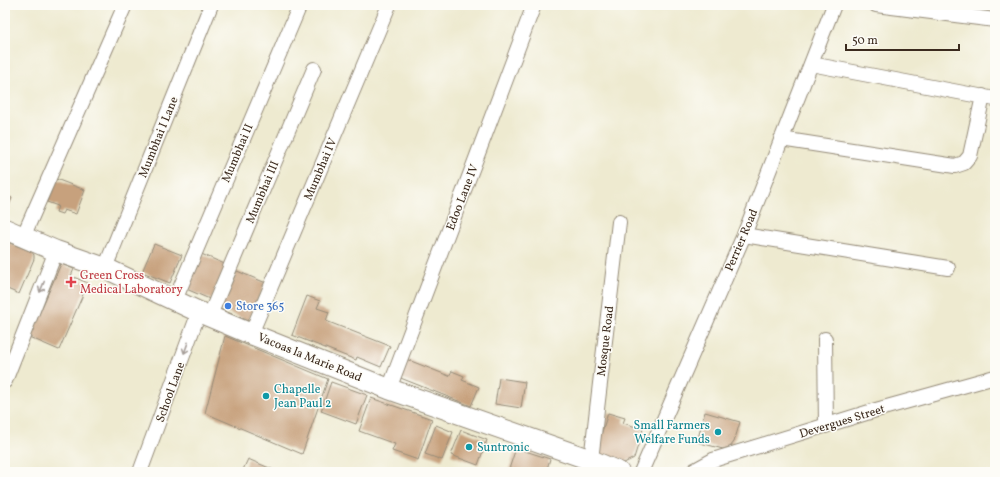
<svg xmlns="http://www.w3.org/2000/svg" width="1000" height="477" font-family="Vollkorn,serif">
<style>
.building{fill:#c7a17d}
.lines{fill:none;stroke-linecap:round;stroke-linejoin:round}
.minor-casing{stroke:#948a77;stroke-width:16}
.secondary-casing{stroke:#948a77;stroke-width:22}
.minor{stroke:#fff;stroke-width:14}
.secondary{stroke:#fff;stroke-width:20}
.oneway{stroke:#a79f9a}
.health-dot{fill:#e0444e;stroke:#fdfcf7;stroke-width:1.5}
.shop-dot{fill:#3f7fe0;stroke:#fdfcf7;stroke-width:1.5}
.culture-dot{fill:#0f9aa8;stroke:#fdfcf7;stroke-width:1.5}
.labels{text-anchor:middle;stroke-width:3;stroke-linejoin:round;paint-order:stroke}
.street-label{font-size:12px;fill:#3b2a1e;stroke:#fdfcf7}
.health-label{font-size:12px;fill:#be3a42;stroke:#fdfcf7;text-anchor:start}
.shop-label{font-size:12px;fill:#366cbe;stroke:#fdfcf7;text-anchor:start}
.culture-label{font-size:12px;fill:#0d838f;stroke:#fdfcf7;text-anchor:start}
</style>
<rect width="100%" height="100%" fill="#fdfcf7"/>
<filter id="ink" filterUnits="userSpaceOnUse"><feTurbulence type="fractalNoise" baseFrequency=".025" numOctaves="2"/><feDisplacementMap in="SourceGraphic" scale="8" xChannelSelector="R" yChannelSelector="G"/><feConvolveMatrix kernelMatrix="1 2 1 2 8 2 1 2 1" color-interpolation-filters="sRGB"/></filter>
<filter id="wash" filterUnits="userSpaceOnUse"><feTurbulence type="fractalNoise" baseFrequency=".012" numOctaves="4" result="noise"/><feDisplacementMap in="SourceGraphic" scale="16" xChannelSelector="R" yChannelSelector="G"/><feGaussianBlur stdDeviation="0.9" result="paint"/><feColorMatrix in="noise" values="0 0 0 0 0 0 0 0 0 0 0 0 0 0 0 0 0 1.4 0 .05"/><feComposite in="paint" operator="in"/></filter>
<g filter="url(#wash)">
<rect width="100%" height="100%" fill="#eeead0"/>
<g id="blocks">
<path class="building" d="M 56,179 L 85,190 L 76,214 L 64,210 L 62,214 L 56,212 L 58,206 L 47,202 Z
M 5,195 L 12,198 L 6,213 L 5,212 Z
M 5,241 L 32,252 L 34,255 L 34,259 L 19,294 L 5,288 Z
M 154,244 L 182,255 L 170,283 L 142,272 Z
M 199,253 L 227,265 L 212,300 L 184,288 Z
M 61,264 L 74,269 L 71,276 L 88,283 L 59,350 L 29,337 Z
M 237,271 L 266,283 L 249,321 L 220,309 Z
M 307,296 L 320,301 L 317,308 L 329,312 L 326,321 L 390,346 L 381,367 L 357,357 L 356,360 L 292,335 Z
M 225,336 L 328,379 L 302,454 L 205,413 Z
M 406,359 L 449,376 L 452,371 L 464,376 L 462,380 L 479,387 L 471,406 L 398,377 Z
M 499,378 L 525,382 L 521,408 L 495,404 Z
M 331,382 L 367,395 L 356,424 L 321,411 Z
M 371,398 L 432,419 L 418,460 L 392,451 L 395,444 L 359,431 Z
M 705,412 L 740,422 L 734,442 L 730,447 L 723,449 L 697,442 Z
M 608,413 L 625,418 L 623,423 L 643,429 L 634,458 L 624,463 L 595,454 Z
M 436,425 L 453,432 L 442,460 L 425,454 Z
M 461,430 L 487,440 L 478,465 L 451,455 Z
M 516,448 L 550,459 L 546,472 L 508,472 Z
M 248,459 L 274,470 L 273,472 L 242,472 Z"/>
</g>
</g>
<g filter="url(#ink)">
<use href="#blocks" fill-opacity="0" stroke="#948a77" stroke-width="1"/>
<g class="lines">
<g class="minor-casing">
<path id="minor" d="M 876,5 L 995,20
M 811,64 L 995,99
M 781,139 L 955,166 L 964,163 L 970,156 L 983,96
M 744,235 L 948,268
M 23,237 L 125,5
M 105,268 L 211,5
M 175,300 L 300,5
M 210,315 L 314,69
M 251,334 L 389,5
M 825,339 L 826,426
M 5,381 L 56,251
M 389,389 L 534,5
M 591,460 L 619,222
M 140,472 L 199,312
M 641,472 L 744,235 L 834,5
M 693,472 L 695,470 L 713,460 L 876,410 L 995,377"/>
</g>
<g class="secondary-casing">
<path id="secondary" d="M 5,229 L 56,251 L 105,268 L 199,312 L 251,334 L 389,389 L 591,460 L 619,472"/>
</g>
<use href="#minor" class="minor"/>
<use href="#secondary" class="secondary"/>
</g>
<defs><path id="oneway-shaft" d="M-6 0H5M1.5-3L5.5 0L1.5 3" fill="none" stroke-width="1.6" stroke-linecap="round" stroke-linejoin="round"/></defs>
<g class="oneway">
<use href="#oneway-shaft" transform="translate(42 287) rotate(112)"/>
<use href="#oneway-shaft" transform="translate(186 348) rotate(110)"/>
</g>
</g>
<path class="health-dot" d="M69 276h4v4h4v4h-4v4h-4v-4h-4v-4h4z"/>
<circle class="shop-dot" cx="228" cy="306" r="4"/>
<g class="culture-dot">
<circle cx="266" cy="396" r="4"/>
<circle cx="718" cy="432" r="4"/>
<circle cx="469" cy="447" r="4"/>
</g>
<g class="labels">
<g class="street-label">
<text transform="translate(158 137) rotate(-68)" y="4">Mumbhai I Lane</text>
<text transform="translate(237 153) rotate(-67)" y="4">Mumbhai II</text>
<text transform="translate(320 169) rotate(-67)" y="4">Mumbhai IV</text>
<text transform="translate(262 192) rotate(-67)" y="4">Mumbhai III</text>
<text transform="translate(462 197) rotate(-69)" y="4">Edoo Lane IV</text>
<text transform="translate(741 240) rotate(-67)" y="4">Perrier Road</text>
<text transform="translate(605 341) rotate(-83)" y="4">Mosque Road</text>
<text transform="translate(310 357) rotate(22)" y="4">Vacoas la Marie Road</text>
<text transform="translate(170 392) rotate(-70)" y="4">School Lane</text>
<text transform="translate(842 421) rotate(-17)" y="4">Devergues Street</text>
</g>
<g class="health-label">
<text x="80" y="279">Green Cross<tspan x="80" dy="14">Medical Laboratory</tspan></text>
</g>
<g class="shop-label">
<text x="236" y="310">Store 365</text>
</g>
<g class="culture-label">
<text x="274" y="393">Chapelle<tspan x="274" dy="14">Jean Paul 2</tspan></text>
<text x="710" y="429" text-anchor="end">Small Farmers<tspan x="710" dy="14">Welfare Funds</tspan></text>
<text x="477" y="451">Suntronic</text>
</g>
</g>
<rect width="1000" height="477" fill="none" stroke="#fdfcf7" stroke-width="20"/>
<path d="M846 44v6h113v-6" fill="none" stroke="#3b2a1e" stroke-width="2"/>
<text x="852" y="44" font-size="12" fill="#3b2a1e" stroke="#fdfcf7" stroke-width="3" paint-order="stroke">50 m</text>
</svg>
